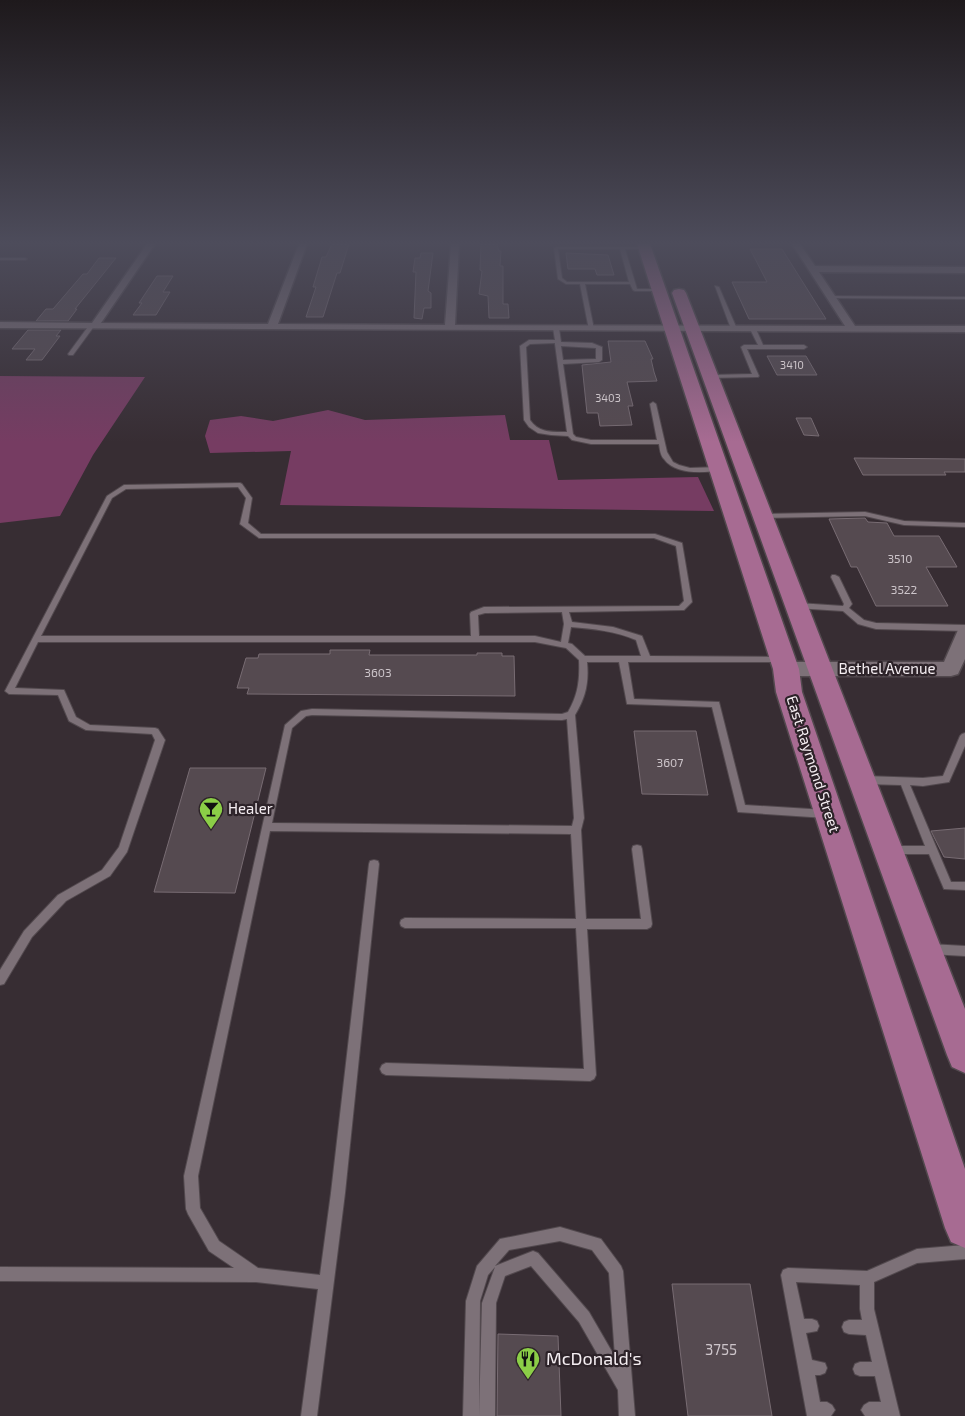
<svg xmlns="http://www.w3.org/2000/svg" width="965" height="1416" font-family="'Exo 2',sans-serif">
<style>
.green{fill:#763c62}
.building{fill:#554a50;stroke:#786c73}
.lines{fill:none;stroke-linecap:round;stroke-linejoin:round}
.service-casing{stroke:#52494e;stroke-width:2}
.minor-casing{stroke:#52494e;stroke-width:3}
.tertiary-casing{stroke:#52494e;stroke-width:3}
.primary-casing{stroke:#52494e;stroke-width:3}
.service{fill:#7d7178;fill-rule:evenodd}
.minor{fill:#7d7178;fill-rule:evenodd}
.tertiary{fill:#7d7178;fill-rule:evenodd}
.primary{fill:#a76b92;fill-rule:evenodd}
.labels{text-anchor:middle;stroke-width:4.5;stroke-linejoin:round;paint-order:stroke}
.far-number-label{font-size:11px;fill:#cdc5ca}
.number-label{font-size:12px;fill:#cdc5ca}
.street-label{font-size:15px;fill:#f5eef2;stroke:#2d2329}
.poi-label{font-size:15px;fill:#f5eef2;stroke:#2d2329;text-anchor:start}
.near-number-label{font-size:15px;fill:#cdc5ca}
.near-poi-label{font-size:18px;fill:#f5eef2;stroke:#2d2329;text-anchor:start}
</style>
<rect width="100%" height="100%" fill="#372d33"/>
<path class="green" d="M 0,376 L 145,377 L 93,455 L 60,516 L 0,523 Z
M 328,410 L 365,420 L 505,415 L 510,440 L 549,440 L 558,480 L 698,477 L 714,511 L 280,505 L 291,451 L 210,453 L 205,436 L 210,420 L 241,416 L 273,421 Z"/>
<path class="building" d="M 332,244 L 349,244 L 340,273 L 337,273 L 323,317 L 306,317 L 316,287 L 313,287 L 322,257 L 326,257 Z
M 481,244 L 497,244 L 499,251 L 501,251 L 500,266 L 503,266 L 503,304 L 508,304 L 509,318 L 489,318 L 488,296 L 479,294 L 482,271 L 480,270 Z
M 750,249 L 782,249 L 826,319 L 749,319 L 732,282 L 767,282 Z
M 421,253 L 433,253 L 428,291 L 431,293 L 431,308 L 424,308 L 422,319 L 414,318 L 416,272 L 413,272 L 415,258 L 420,258 Z
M 566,253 L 608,255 L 614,275 L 597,275 L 595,269 L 568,269 Z
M 99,258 L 116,258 L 75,309 L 77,309 L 68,321 L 36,321 L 46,309 L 53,309 L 83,274 L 87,274 Z
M 157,276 L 173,276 L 163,292 L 170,292 L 156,315 L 133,315 L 142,303 L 139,303 Z
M 28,330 L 61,330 L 56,336 L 60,336 L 42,360 L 26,360 L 35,349 L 12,349 Z
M 608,341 L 645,341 L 653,359 L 651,359 L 654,372 L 657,381 L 627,382 L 633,406 L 628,406 L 632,425 L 600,426 L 598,413 L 587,413 L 582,365 L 611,362 Z
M 767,356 L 806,356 L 817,375 L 777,375 Z
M 796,418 L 811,418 L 819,436 L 804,435 Z
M 854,458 L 965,459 L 965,472 L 944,472 L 946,475 L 863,475 Z
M 865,518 L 868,522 L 887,523 L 894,536 L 939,536 L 957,567 L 926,567 L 948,606 L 876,606 L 857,567 L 851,567 L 829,519 Z
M 330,650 L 370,650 L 369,655 L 477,655 L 477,653 L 502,653 L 502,656 L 514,656 L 515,696 L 247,694 L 249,688 L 237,688 L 246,658 L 258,658 L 259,654 L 330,654 Z
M 634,731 L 696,731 L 708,795 L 642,794 Z
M 190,768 L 266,768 L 235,893 L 154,892 Z
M 965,828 L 965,859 L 944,857 L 931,831 Z
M 672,1284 L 750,1284 L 772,1416 L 688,1416 Z
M 498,1334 L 558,1336 L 561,1416 L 497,1416 Z"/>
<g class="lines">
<g class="service-casing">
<path id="service" d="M 556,247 L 646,247 L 644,249 L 625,249 L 637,289 L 659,289 L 661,290 L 659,291 L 635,291 L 633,290 L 630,284 L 585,284 L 594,329 L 589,330 L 580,284 L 566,284 L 558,279 L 554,248 ZM 558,249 L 620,249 L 629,282 L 567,282 L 562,278 Z
M 0,258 L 25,258 L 27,259 L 25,260 L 0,260 Z
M 715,286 L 719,287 L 737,329 L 736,330 L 731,329 Z
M 831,296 L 965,297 L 965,299 L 829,298 L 829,297 Z
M 90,324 L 95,325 L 73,355 L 69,355 L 68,354 Z
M 556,326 L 559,328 L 561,342 L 592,343 L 602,347 L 602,360 L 599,362 L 563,364 L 573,434 L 576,437 L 591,440 L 657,440 L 650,404 L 653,402 L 656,404 L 667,452 L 673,462 L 679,465 L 690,468 L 719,467 L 722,469 L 721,470 C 704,473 675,475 664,459 C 660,455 660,449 659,444 L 591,444 L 572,440 L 568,436 L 551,435 L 538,433 L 529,427 L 524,420 L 520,346 L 529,340 L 555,340 L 553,328 ZM 555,343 L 555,344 L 567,432 C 552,432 539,433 530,420 L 526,347 L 530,344 ZM 561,346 L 596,348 L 596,359 L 563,360 Z
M 753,327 L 756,329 L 763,345 L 804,345 L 807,347 L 804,349 L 747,349 L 759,376 L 758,377 L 708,378 L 708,376 L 710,375 L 752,374 L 741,347 L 744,345 L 758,345 L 750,329 Z
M 240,483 L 242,484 L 252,498 L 248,523 L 261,534 L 655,534 L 682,543 L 692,602 L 684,610 L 569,612 L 572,622 L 613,627 L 642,636 L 650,656 L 783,657 L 784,659 L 780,662 L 628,662 L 634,699 L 719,702 L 745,805 L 826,810 L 829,811 L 831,814 L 829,817 L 826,818 L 738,812 L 712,707 L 627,704 L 619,662 L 587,662 C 589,682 586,697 575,715 L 584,818 L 581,830 L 586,919 L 641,919 L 632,849 L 633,846 L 637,845 L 641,846 L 642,849 L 652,924 L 651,927 L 647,929 L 587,929 L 596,1075 L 594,1079 L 590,1081 L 386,1075 L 382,1073 L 380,1069 L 382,1065 L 386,1063 L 584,1069 L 576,928 L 405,928 L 401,926 L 400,923 L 401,920 L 405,918 L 576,919 L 571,834 L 270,831 L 198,1176 L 200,1208 L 219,1241 L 258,1268 L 320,1275 L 331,1193 L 369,864 L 370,861 L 374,860 L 378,861 L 379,864 L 345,1193 L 317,1416 L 301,1416 L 318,1289 L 256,1282 L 0,1281 L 0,1267 L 234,1268 L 209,1251 L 188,1214 L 186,1209 L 184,1176 L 285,725 L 301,711 L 312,709 L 562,714 L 568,712 C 578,695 580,680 579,660 L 566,648 L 535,642 L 38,642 L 15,688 L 64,690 L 76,717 L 90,725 L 155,728 L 158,729 L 165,740 L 127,852 L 110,876 L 66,901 L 32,937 L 4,984 L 0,985 L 0,970 L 24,931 L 58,895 L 102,870 L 119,847 L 155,740 L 152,734 L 86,730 L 69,721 L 58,695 L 9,694 L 5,691 L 107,496 L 124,485 ZM 238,487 L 246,498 L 240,524 L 259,538 L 654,538 L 676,546 L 684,601 L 679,606 L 484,607 L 471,612 L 470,614 L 471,636 L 41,636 L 112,498 L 126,489 ZM 562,612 L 564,624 L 561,642 L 535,636 L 479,636 L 478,615 L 485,613 ZM 571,627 C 594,629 615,631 636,640 L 641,656 L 585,656 L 572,644 L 568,643 ZM 312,715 L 562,720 L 567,719 L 574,818 L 572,826 L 272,823 L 292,728 L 306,716 Z
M 865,512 L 904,521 L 965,523 L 965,527 L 904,525 L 865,516 L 761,518 L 758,516 L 761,514 Z
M 832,575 L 835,575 L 839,577 L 852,604 L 849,608 L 864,620 L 876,623 L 965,625 L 965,631 L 876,629 L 858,624 L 843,611 L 795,608 L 794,606 L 795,604 L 798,603 L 843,606 L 844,604 L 831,577 Z
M 965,733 L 965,746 L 949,782 L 923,786 L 910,785 L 951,882 L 965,882 L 965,890 L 944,889 L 929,854 L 891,854 L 887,853 L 886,850 L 887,847 L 891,846 L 925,846 L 901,785 L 865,784 L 862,783 L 860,780 L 862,777 L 865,776 L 923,778 L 943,776 L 960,736 L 962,734 Z
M 930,944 L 965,946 L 965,956 L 930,954 L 926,953 L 925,949 L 926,945 Z
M 560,1227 L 601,1239 L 621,1266 L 623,1271 L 635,1416 L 619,1416 L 618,1390 L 579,1322 L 531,1266 L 505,1276 L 496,1303 L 495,1416 L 479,1416 L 482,1303 L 495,1267 L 488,1275 L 480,1301 L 479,1416 L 463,1416 L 466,1301 L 477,1266 L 500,1239 ZM 560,1241 L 592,1250 L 609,1273 L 615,1357 L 589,1312 L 538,1253 L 533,1251 L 495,1266 L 509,1250 Z
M 965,1245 L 965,1259 L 917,1263 L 874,1282 L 874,1309 L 900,1416 L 865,1416 L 861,1410 L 864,1405 L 869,1402 L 881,1402 L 875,1376 L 860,1376 L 855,1374 L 853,1369 L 855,1364 L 860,1362 L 872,1362 L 866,1335 L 849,1334 L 844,1332 L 842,1327 L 844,1322 L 849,1320 L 862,1320 L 860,1309 L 860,1285 L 796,1282 L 804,1319 L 812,1319 L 817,1321 L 819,1326 L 817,1331 L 806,1333 L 812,1360 L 825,1363 L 827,1368 L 825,1373 L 820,1375 L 815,1375 L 820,1402 L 827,1402 L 832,1405 L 835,1410 L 831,1416 L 807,1416 L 781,1275 L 783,1270 L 788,1268 L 867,1271 L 917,1249 Z"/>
</g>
<g class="minor-casing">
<path id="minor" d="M 147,244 L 155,244 L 101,323 L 268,324 L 299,244 L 307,244 L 278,324 L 445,325 L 451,244 L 459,244 L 455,325 L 845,326 L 792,244 L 800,244 L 815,266 L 965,267 L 965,273 L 819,272 L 855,326 L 965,326 L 965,332 L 0,328 L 0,322 L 92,323 Z"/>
</g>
<g class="tertiary-casing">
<path id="tertiary" d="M 965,628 L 965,659 L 958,674 L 951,676 L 786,676 L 779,674 L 776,669 L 779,664 L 786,662 L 944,662 L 958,630 Z"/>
</g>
<g class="primary-casing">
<path id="primary" d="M 637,244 L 650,244 L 799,669 L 802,692 L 965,1169 L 965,1248 L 951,1242 L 945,1228 L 776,692 L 773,669 Z
M 679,289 L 684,290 L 686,293 L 965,1009 L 965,1073 L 952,1067 L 947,1055 L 672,293 L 674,290 Z"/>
</g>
<use href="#service" class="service"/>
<use href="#minor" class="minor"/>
<use href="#tertiary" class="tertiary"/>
<use href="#primary" class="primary"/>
</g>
<linearGradient id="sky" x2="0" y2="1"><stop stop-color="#1e191c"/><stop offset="0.55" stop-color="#4d4c5b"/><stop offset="1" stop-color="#4d4c5b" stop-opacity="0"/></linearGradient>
<rect width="965" height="442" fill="url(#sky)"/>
<defs>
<g id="bar-pin" transform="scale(1.25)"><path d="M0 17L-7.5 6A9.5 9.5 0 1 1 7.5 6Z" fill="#8bce47" stroke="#2d2329"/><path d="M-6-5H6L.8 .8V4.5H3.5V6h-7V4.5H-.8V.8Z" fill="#111"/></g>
<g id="restaurant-pin" transform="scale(1.25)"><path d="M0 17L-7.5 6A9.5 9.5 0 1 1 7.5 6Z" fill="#8bce47" stroke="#2d2329"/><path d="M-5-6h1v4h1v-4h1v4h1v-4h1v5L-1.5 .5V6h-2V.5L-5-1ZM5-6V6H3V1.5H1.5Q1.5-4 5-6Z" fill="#111"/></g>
</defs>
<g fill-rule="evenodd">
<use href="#bar-pin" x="211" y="809"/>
<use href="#restaurant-pin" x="528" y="1359"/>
</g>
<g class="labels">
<g class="far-number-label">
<text x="792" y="369">3410</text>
<text x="608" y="402">3403</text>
</g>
<g class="number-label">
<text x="900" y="563">3510</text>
<text x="904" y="594">3522</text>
<text x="378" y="677">3603</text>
<text x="670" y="767">3607</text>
</g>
<g class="street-label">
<text x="887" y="674">Bethel Avenue</text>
<text transform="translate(813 764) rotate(72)" y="5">East Raymond Street</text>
</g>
<g class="poi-label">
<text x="228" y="814">Healer</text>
</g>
<g class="near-number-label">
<text x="721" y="1355">3755</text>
</g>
<g class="near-poi-label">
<text x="546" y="1365">McDonald's</text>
</g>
</g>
</svg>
